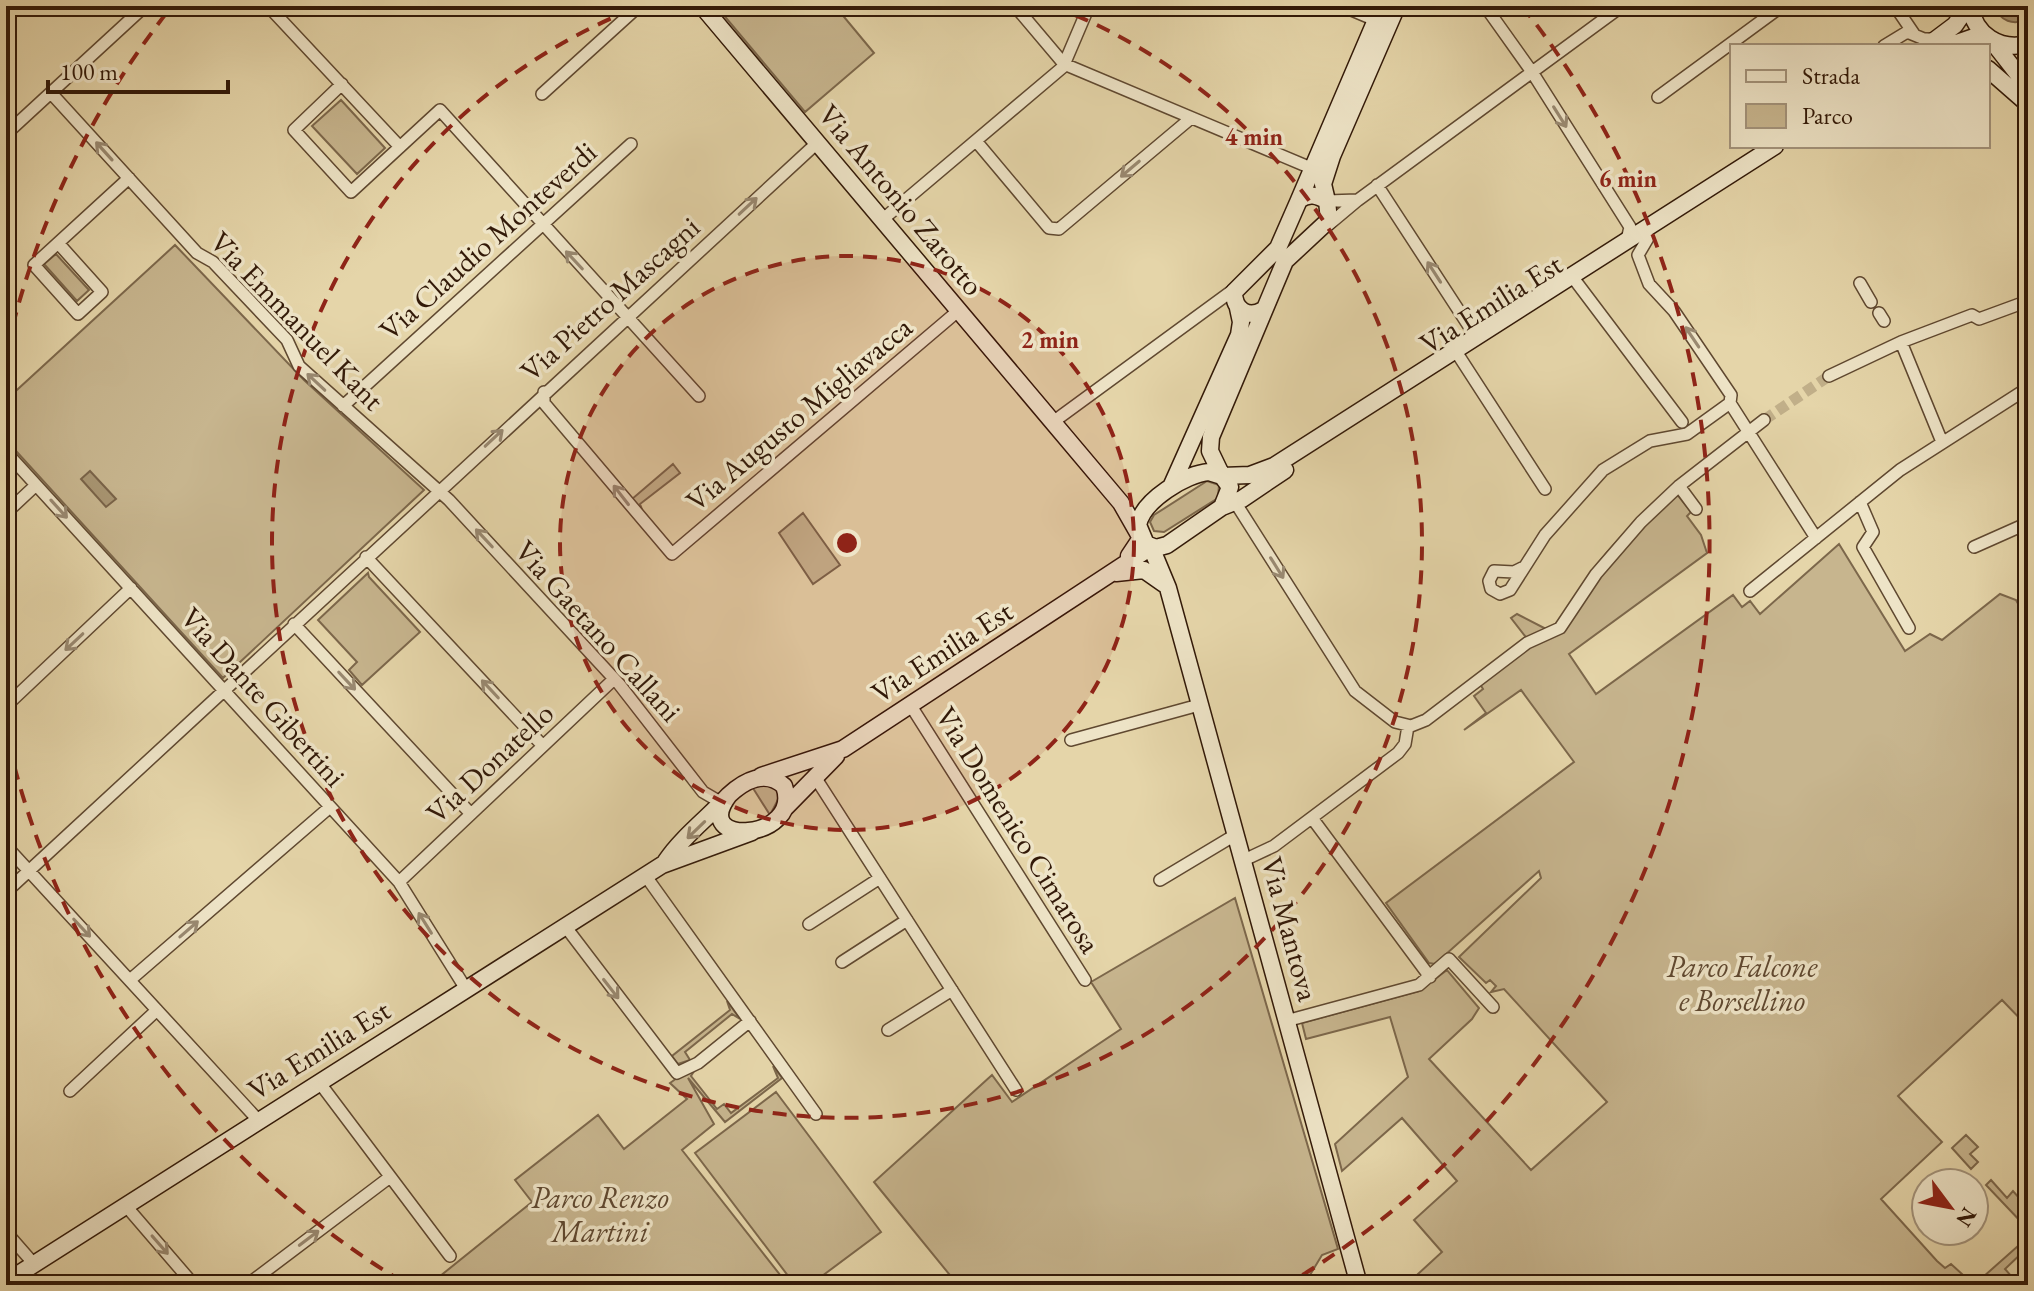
<svg xmlns="http://www.w3.org/2000/svg" width="2034" height="1291" font-family="'EB Garamond',serif">
<style>
.green{fill:#c7b58e;stroke:#7c674b;stroke-width:2}
.water{fill:#a89572;stroke:#796348;stroke-width:2}
.lines{fill:none;stroke-linecap:round;stroke-linejoin:round}
.street-tunnel{stroke:#c1af89;stroke-width:11;stroke-dasharray:11 5.5;stroke-linecap:butt}
.street-casing{stroke:#5f4830;stroke-width:14}
.secondary-casing{stroke:#321908;stroke-width:19}
.street{stroke:#eee4c7;stroke-width:11}
.secondary{stroke:#eee4c7;stroke-width:16}
.oneway{stroke:#998971}
.ring{fill:none;stroke:#8f2418;stroke-width:4;stroke-dasharray:14 10}
.labels{text-anchor:middle;stroke-width:7;stroke-linejoin:round;paint-order:stroke}
.street-label{font-size:30px;fill:#321908;stroke:#eee4c7}
.park-label{font-size:30px;font-style:italic;fill:#5f4830;stroke:#eee4c7}
.centre{fill:#8f2418;stroke:#eee4c7;stroke-width:4}
.ring-label{font-size:24px;text-anchor:middle;font-weight:bold;fill:#8f2418;stroke:#eee4c7;stroke-width:7;stroke-linejoin:round;paint-order:stroke}
</style>
<rect width="100%" height="100%" fill="#e5d5a9"/>
<filter id="stains"><feTurbulence type="fractalNoise" baseFrequency=".0025" numOctaves="4"/><feColorMatrix values="0 0 0 0 .2 0 0 0 0 .09 0 0 0 0 .02 0 0 0 .5 -.17"/></filter>
<radialGradient id="worn" r=".72"><stop offset=".6" stop-color="#630" stop-opacity="0"/><stop offset="1" stop-color="#630" stop-opacity=".3"/></radialGradient>
<path class="green" d="M 716,6 L 835,6 L 874,53 L 805,112 Z
M 341,100 L 385,148 L 357,174 L 312,126 Z
M 175,245 L 304,380 L 424,490 L 223,678 L 6,440 L 6,400 Z
M 56,254 L 89,290 L 77,301 L 44,264 Z
M 673,464 L 680,473 L 640,504 L 643,512 L 632,499 Z
M 1207,481 L 1219,485 L 1218,498 L 1164,532 L 1154,531 L 1150,522 L 1154,515 Z
M 1672,488 L 1691,512 L 1687,516 L 1701,535 L 1707,553 L 1569,654 L 1596,694 L 1733,595 L 1742,607 L 1750,601 L 1760,614 L 1839,544 L 1905,651 L 1930,634 L 1942,640 L 2000,594 L 2016,600 L 2028,622 L 2028,1027 L 2002,1000 L 1898,1096 L 1942,1142 L 1881,1199 L 1937,1261 L 1945,1268 L 1951,1264 L 1974,1285 L 1406,1285 L 1442,1252 L 1414,1220 L 1457,1181 L 1402,1118 L 1342,1171 L 1335,1144 L 1408,1077 L 1390,1017 L 1306,1039 L 1302,1023 L 1419,991 L 1447,970 L 1479,1008 L 1472,1019 L 1429,1059 L 1531,1170 L 1607,1102 L 1504,989 L 1491,992 L 1496,986 L 1490,980 L 1486,983 L 1459,957 L 1541,878 L 1539,871 L 1435,964 L 1429,963 L 1386,903 L 1574,762 L 1521,690 L 1464,730 L 1486,713 L 1474,696 L 1483,689 L 1480,684 L 1532,645 L 1511,618 L 1517,614 L 1548,630 C 1566,619 1576,592 1589,575 C 1613,542 1642,515 1672,488 Z
M 803,513 L 840,565 L 813,584 L 779,533 Z
M 368,573 L 369,577 L 420,632 L 362,685 L 349,670 L 357,662 L 318,620 Z
M 763,782 L 782,792 L 770,815 L 751,785 Z
M 1235,898 L 1338,1249 L 1322,1255 L 1304,1285 L 958,1285 L 874,1182 L 992,1075 L 1012,1102 L 1121,1029 L 1091,982 Z
M 727,1001 L 740,1019 L 732,1014 L 685,1052 L 690,1060 L 678,1064 L 672,1056 L 730,1010 Z
M 773,1066 L 782,1078 L 725,1122 L 688,1078 L 714,1124 L 682,1150 L 788,1285 L 429,1285 L 532,1202 L 515,1180 L 598,1115 L 624,1149 L 687,1099 L 670,1083 L 687,1071 L 696,1068 L 691,1076 L 717,1109 L 724,1104 L 731,1113 L 778,1078 Z
M 776,1092 L 881,1232 L 810,1285 L 795,1285 L 695,1153 Z
M 1966,1135 L 1978,1147 L 1970,1154 L 1978,1162 L 1971,1169 L 1952,1148 Z
M 1991,1180 L 2007,1198 L 2013,1191 L 2028,1208 L 2025,1226 L 1986,1185 Z
M 2027,1238 L 2028,1247 L 2005,1269 L 2019,1285 L 1974,1285 Z"/>
<path class="water" d="M 1994,6 L 2028,6 L 2028,19 C 2013,26 2000,21 1994,6 Z
M 90,471 L 116,499 L 106,507 L 81,479 Z"/>
<g class="lines">
<path class="street-tunnel" d="M 1764,420 L 1829,376"/>
<g class="street-casing">
<path id="street" d="M 268,6 L 400,147
M 1015,6 L 1064,64 L 1311,168
M 1342,6 L 1380,22
M 1485,6 L 1532,72 L 1630,227 L 1627,240
M 1895,6 L 1914,34
M 1884,46 L 1907,32 L 1924,39 L 1935,39
M 342,84 L 294,130 L 351,192 L 440,110 L 699,396
M 51,93 L 197,253 L 213,262 L 287,340 L 299,366 L 449,500 L 619,684 L 703,792 L 722,803
M 542,94 L 639,6
M 1658,97 L 1782,6
M 6,134 L 145,6
M 976,141 L 1049,228 L 1059,229 L 1190,119
M 1377,185 L 1476,337
M 1358,200 L 1622,6
M 882,220 L 1063,67 L 1089,6
M 1327,226 L 1358,200 L 1327,201
M 1648,238 L 1638,255 L 1649,284 L 1674,311 L 1731,395 L 1730,403 L 1816,538
M 58,243 L 102,292 L 78,314 L 34,265 L 129,178
M 1571,275 L 1682,422
M 1860,283 L 1871,302
M 1879,313 L 1884,321
M 1901,342 L 1942,442
M 1455,350 L 1545,489
M 1829,376 L 1901,342 L 1972,315 L 1979,319 L 2028,301
M 544,392 L 544,403 L 672,554 L 958,311
M 343,406 L 631,144
M 1053,422 L 1236,288
M 6,452 L 399,882 L 466,989
M 1679,486 L 1696,509
M 1235,502 L 1355,691 L 1395,722 L 1411,726 L 1426,720 L 1527,643 L 1560,628 L 1596,574 L 1641,522 L 1679,486 L 1764,420
M 1860,502 L 1873,532 L 1863,547 L 1909,628
M 6,513 L 36,485
M 1974,547 L 2028,523
M 366,557 L 543,746
M 1522,568 L 1514,572 L 1494,571 L 1489,581 L 1491,589 L 1500,594 L 1510,590 L 1545,535 L 1603,470 L 1650,441 L 1687,434 L 1730,403
M 1750,591 L 1900,470 L 2028,388
M 294,624 L 471,814
M 6,706 L 131,588
M 911,706 L 1085,980
M 1071,740 L 1199,705
M 815,777 L 1016,1090
M 1312,818 L 1430,977
M 6,846 L 259,1121
M 1242,861 L 1274,846 L 1398,753 L 1405,744 L 1408,726
M 645,875 L 816,1114
M 1160,880 L 1235,835
M 399,882 L 614,679
M 6,892 L 817,143
M 809,924 L 880,878
M 565,926 L 677,1073 L 698,1063 L 750,1021
M 842,962 L 907,920
M 130,980 L 330,807
M 1286,1021 L 1419,985 L 1449,959 L 1493,1007
M 888,1030 L 952,990
M 319,1082 L 450,1256
M 70,1091 L 157,1010
M 126,1206 L 194,1285
M 6,1232 L 34,1264
M 247,1285 L 390,1177"/>
</g>
<g class="secondary-casing">
<path id="secondary" d="M 702,6 L 1121,503 L 1141,538 L 1129,556
M 1970,6 C 1975,35 1999,51 2028,44
M 1992,41 L 2028,87
M 1927,46 L 1955,25 L 1968,6
M 1948,46 L 1974,37 L 1990,39
M 1988,69 L 2028,104
M 1299,200 L 1382,6
M 1327,201 L 1323,184 L 1332,156 L 1397,6
M 1263,310 C 1248,319 1234,310 1234,292 L 1278,248 L 1299,200 C 1309,193 1317,195 1327,201 L 1329,220 L 1285,261 L 1211,437 L 1210,451 L 1222,476 L 1250,475 L 1274,466 L 1775,146
M 1209,472 L 1222,476 L 1230,487 L 1222,507 L 1167,545 L 1156,548 L 1146,544 L 1138,525 C 1143,500 1186,474 1209,472 Z
M 1171,487 L 1239,335 L 1241,322 L 1238,308
M 1222,507 L 1242,499 L 1285,470
M 1116,573 L 1144,570 L 1164,584
M 761,776 L 843,749 L 1151,547 L 1168,588 L 1359,1285
M 785,808 L 836,756
M 666,861 C 682,837 709,817 729,795 C 744,781 766,769 784,786 C 804,840 688,849 729,795
M 6,1282 L 662,865 L 752,832"/>
</g>
<use href="#street" class="street"/>
<use href="#secondary" class="secondary"/>
</g>
<defs><path id="oneway-shaft" d="M-6 0H5M1.5-3L5.5 0L1.5 3" fill="none" stroke-width="1.6" stroke-linecap="round" stroke-linejoin="round" transform="scale(2)"/></defs>
<g class="oneway">
<use href="#oneway-shaft" transform="translate(1560 117) rotate(58)"/>
<use href="#oneway-shaft" transform="translate(104 151) rotate(-132)"/>
<use href="#oneway-shaft" transform="translate(1130 169) rotate(140)"/>
<use href="#oneway-shaft" transform="translate(748 206) rotate(-43)"/>
<use href="#oneway-shaft" transform="translate(574 260) rotate(-133)"/>
<use href="#oneway-shaft" transform="translate(1434 272) rotate(-123)"/>
<use href="#oneway-shaft" transform="translate(1692 337) rotate(-124)"/>
<use href="#oneway-shaft" transform="translate(316 382) rotate(-137)"/>
<use href="#oneway-shaft" transform="translate(494 438) rotate(-43)"/>
<use href="#oneway-shaft" transform="translate(621 495) rotate(-128)"/>
<use href="#oneway-shaft" transform="translate(59 509) rotate(48)"/>
<use href="#oneway-shaft" transform="translate(484 538) rotate(-133)"/>
<use href="#oneway-shaft" transform="translate(1277 568) rotate(58)"/>
<use href="#oneway-shaft" transform="translate(74 642) rotate(137)"/>
<use href="#oneway-shaft" transform="translate(347 681) rotate(47)"/>
<use href="#oneway-shaft" transform="translate(490 689) rotate(-133)"/>
<use href="#oneway-shaft" transform="translate(696 830) rotate(136)"/>
<use href="#oneway-shaft" transform="translate(425 923) rotate(-122)"/>
<use href="#oneway-shaft" transform="translate(82 928) rotate(47)"/>
<use href="#oneway-shaft" transform="translate(189 929) rotate(-41)"/>
<use href="#oneway-shaft" transform="translate(611 989) rotate(52)"/>
<use href="#oneway-shaft" transform="translate(309 1238) rotate(-37)"/>
<use href="#oneway-shaft" transform="translate(160 1245) rotate(49)"/>
</g>
<circle cx="847" cy="543" r="287" fill="#8f2418" fill-opacity=".12"/>
<g class="ring">
<circle cx="847" cy="543" r="287"/>
<path d="M1053 6A575 575 0 1 1 641 6"/>
<path d="M403 1282A862 862 0 0 1 7 737M7 349A862 862 0 0 1 172 6M1522 6A862 862 0 0 1 1291 1282"/>
</g>
<g class="labels">
<g class="street-label">
<text transform="translate(901 200) rotate(50)" y="10">Via Antonio Zarotto</text>
<text transform="translate(488 241) rotate(-42)" y="10">Via Claudio Monteverdi</text>
<text transform="translate(610 299) rotate(-42)" y="10">Via Pietro Mascagni</text>
<text transform="translate(1491 304) rotate(-32)" y="10">Via Emilia Est</text>
<text transform="translate(297 321) rotate(46)" y="10">Via Emmanuel Kant</text>
<text transform="translate(799 414) rotate(-40)" y="10">Via Augusto Migliavacca</text>
<text transform="translate(598 631) rotate(48)" y="10">Via Gaetano Callani</text>
<text transform="translate(942 652) rotate(-33)" y="10">Via Emilia Est</text>
<text transform="translate(263 697) rotate(48)" y="10">Via Dante Gibertini</text>
<text transform="translate(490 763) rotate(-43)" y="10">Via Donatello</text>
<text transform="translate(1018 830) rotate(58)" y="10">Via Domenico Cimarosa</text>
<text transform="translate(1290 929) rotate(75)" y="10">Via Mantova</text>
<text transform="translate(319 1050) rotate(-32)" y="10">Via Emilia Est</text>
</g>
<g class="park-label">
<text x="1742" y="977">Parco Falcone<tspan x="1742" dy="34">e Borsellino</tspan></text>
<text x="600" y="1208">Parco Renzo<tspan x="600" dy="34">Martini</tspan></text>
</g>
</g>
<circle cx="847" cy="543" r="12" class="centre"/>
<g class="ring-label">
<text x="1254" y="145">4 min</text>
<text x="1628" y="187">6 min</text>
<text x="1050" y="348">2 min</text>
</g>
<rect width="2034" height="1291" fill="none" stroke="#e5d5a9" stroke-width="32"/>
<rect x="8" y="8" width="2018" height="1275" fill="none" stroke="#321908" stroke-width="4"/>
<rect x="16" y="16" width="2002" height="1259" fill="none" stroke="#321908" stroke-width="2"/>
<rect x="1730" y="44" width="260" height="104" fill="#eee4c7" stroke="#a3937b" stroke-width="2"/>
<rect x="1746" y="70" width="40" height="12" fill="#eee4c7" stroke="#a3937b" stroke-width="2"/>
<text x="1802" y="84" font-size="24" fill="#321908">Strada</text>
<rect x="1746" y="104" width="40" height="24" fill="#c7b58e" stroke="#a3937b" stroke-width="2"/>
<text x="1802" y="124" font-size="24" fill="#321908">Parco</text>
<g transform="translate(1950 1207) rotate(122)"><circle r="38" fill="#eee4c7" stroke="#a3937b" stroke-width="2"/>
<path d="M0-6L14 30L0 20L-14 30Z" fill="#8f2418"/>
<text y="-12" font-size="22" font-weight="bold" text-anchor="middle" fill="#321908">N</text>
</g>
<path d="M48 80v12h180v-12" fill="none" stroke="#321908" stroke-width="4"/>
<text x="60" y="80" font-size="24" fill="#321908" stroke="#eee4c7" stroke-width="6" paint-order="stroke">100 m</text>
<rect width="100%" height="100%" filter="url(#stains)"/>
<rect width="100%" height="100%" fill="url(#worn)"/>
</svg>
